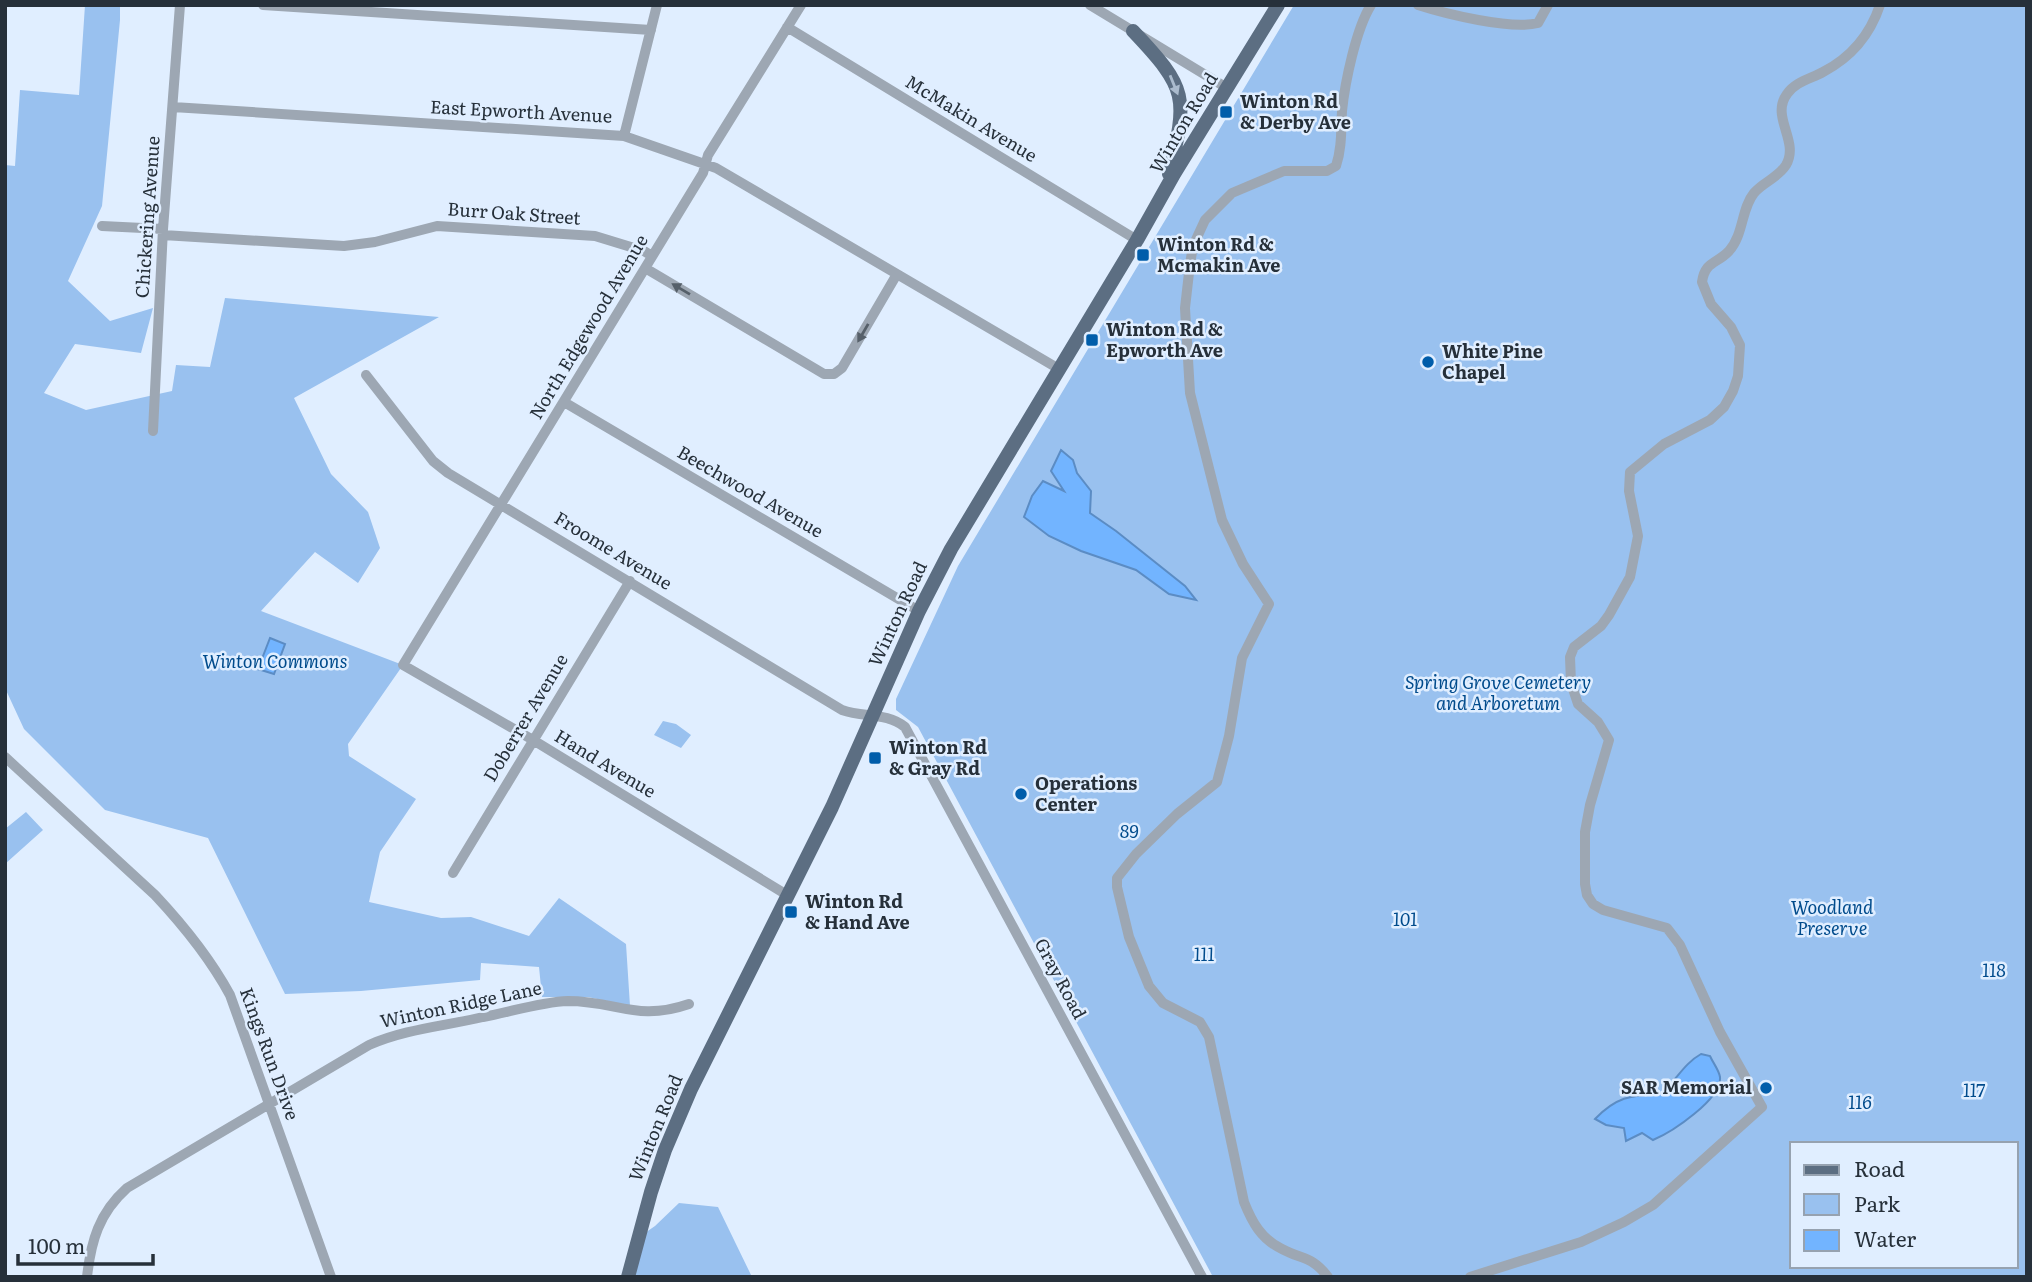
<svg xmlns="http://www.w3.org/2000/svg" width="2032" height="1282" font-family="Literata,serif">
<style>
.green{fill:#99c1ef;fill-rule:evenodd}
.water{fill:#72b4ff;stroke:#5b8cc4;stroke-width:2}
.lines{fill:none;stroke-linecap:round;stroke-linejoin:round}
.minor{stroke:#9da7b3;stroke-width:10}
.major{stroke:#5c6e82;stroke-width:14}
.oneway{fill:#abbbcd}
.oneway2{fill:#56606a}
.poi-dot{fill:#005daa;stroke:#e0eeff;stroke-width:2.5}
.labels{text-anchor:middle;stroke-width:5;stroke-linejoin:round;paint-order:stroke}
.poi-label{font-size:18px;font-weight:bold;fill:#26303a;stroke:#e0eeff;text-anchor:start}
.street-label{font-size:18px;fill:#26303a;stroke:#e0eeff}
.park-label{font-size:18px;font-style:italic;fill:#004b8c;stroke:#e0eeff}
</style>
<rect width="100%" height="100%" fill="#e0eeff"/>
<path class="green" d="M 85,5 L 120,5 L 120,20 L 102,206 L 68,281 L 110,321 L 153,308 L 141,353 L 75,344 L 44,393 L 86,410 L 172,391 L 176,365 L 210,367 L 225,298 L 439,317 L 294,398 L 331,474 L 368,512 L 380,548 L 358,583 L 315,552 L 261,611 L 403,665 L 348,744 L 349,756 L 416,799 L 380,852 L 369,902 L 441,918 L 471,917 L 529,936 L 559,898 L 626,944 L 630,1006 L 588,997 L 542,997 L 539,967 L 481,963 L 480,980 L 361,991 L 285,994 L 208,838 L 105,810 L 24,729 L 5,688 L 5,165 L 15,166 L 20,90 L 79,95 Z
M 1294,5 L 2027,5 L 2027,1277 L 1213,1277 L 918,727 L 896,710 L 896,699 L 958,566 ZM 1792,1144 L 2016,1144 L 2016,1266 L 1792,1266 Z
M 663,721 L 676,724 L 691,735 L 681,748 L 654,735 Z
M 26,812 L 43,830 L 5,864 L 5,829 Z
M 679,1203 L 718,1207 L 752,1277 L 628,1277 L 639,1237 L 655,1226 Z"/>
<path class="water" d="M 1061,450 L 1073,460 L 1077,473 L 1091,491 L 1090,513 L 1116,531 L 1185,586 L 1196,600 L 1169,594 L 1136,570 L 1081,551 L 1049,536 L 1024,517 L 1032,496 L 1043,481 L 1064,491 L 1051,471 Z
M 270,638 L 285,644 L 274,674 L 258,669 Z
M 1701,1054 L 1710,1056 C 1713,1063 1719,1070 1720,1077 C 1722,1099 1672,1132 1653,1140 L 1642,1133 L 1626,1141 L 1624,1128 L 1606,1125 L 1595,1119 C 1615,1098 1631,1094 1659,1095 C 1675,1083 1683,1064 1701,1054 Z"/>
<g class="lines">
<path class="minor" d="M 263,5 L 651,30
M 1090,5 L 1227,88
M 1418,5 C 1446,14 1511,30 1538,23 L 1548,5
M 787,27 L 1137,240
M 173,107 L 624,136 L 716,168 L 1059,369
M 624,136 L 657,5
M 102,226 L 163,229
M 163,235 L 344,246 L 375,242 L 437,226 L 595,236 L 644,251 L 652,256
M 645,268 L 824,374 L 834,374 L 842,368 L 897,274
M 366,375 L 433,461 L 448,473 L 842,710 C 864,718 886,712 905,727 L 1202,1277
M 564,402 L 919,611
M 153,431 L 163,229 L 180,5
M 5,757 L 155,895 C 184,926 210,958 230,995 L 331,1277
M 453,873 L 630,581
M 787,895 L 533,740 L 403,665 L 703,173 L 708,155 L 801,5
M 87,1277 C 91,1241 99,1213 127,1188 L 369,1045 C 405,1029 445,1026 483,1017 C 511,1012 540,1002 568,1001 C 617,1001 637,1022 689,1004
M 1328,1277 C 1312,1256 1303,1260 1282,1249 C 1261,1239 1252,1222 1244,1202 L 1209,1037 L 1200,1022 L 1163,1003 L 1149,986 L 1129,937 L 1117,887 L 1117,878 L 1136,854 L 1177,814 L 1217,782 L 1229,736 L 1242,658 L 1269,604 L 1243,564 L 1222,520 L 1190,393 L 1185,308 L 1190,264 L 1193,246 L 1205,220 L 1232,193 L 1284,171 L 1327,171 L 1336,166 C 1342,148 1341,130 1342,111 C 1345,82 1356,29 1371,5
M 1470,1277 L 1581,1242 L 1624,1222 L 1653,1205 L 1762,1107 L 1720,1032 L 1680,945 L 1667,928 L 1603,910 L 1593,904 L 1587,895 L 1585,884 L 1585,832 L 1590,805 L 1609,740 L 1598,722 L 1578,704 L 1571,683 L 1570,657 L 1574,647 L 1601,626 L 1609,615 L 1630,577 L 1638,536 L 1629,491 L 1630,472 L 1664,444 L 1710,420 L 1724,407 L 1733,391 L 1738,376 L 1740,345 L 1731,327 L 1711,304 L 1702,282 C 1705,261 1717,264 1729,251 C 1744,234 1741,209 1754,193 C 1763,182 1778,178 1786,165 C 1800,141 1770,117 1787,94 C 1795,82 1810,79 1823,72 C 1850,58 1870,35 1880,5"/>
<path class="major" d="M 1133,31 C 1188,89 1188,97 1169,174
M 628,1277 L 651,1192 L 665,1150 L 691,1089 L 832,807 L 919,611 L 951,549 L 1137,240 L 1174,174 L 1278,5"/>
</g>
<defs><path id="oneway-solid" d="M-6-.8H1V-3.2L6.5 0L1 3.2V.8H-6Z" transform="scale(1.75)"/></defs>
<use class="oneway" href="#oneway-solid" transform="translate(1174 85) rotate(68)"/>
<g class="oneway2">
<use href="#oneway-solid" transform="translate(681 289) rotate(-149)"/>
<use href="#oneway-solid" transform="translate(863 333) rotate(120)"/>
</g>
<g class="poi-dot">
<rect x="1219" y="105" width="14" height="14" rx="3.5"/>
<rect x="1136" y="248" width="14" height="14" rx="3.5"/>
<rect x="1085" y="333" width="14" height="14" rx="3.5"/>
<circle cx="1428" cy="362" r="7"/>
<rect x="868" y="751" width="14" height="14" rx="3.5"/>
<circle cx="1021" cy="794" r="7"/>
<rect x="784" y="905" width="14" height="14" rx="3.5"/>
<circle cx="1766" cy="1088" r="7"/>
</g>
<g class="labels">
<g class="poi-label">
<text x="1240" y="108">Winton Rd<tspan x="1240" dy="21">&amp; Derby Ave</tspan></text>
<text x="1157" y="251">Winton Rd &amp;<tspan x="1157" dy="21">Mcmakin Ave</tspan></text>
<text x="1106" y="336">Winton Rd &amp;<tspan x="1106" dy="21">Epworth Ave</tspan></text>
<text x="1442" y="358">White Pine<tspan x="1442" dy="21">Chapel</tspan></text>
<text x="889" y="754">Winton Rd<tspan x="889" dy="21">&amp; Gray Rd</tspan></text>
<text x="1035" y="790">Operations<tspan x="1035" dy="21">Center</tspan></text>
<text x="805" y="908">Winton Rd<tspan x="805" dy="21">&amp; Hand Ave</tspan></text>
<text x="1752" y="1094" text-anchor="end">SAR Memorial</text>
</g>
<g class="street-label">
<text transform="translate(521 112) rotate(3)" y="6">East Epworth Avenue</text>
<text transform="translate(971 119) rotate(31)" y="6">McMakin Avenue</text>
<text transform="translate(1184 123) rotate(-59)" y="6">Winton Road</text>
<text transform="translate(514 214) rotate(4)" y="6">Burr Oak Street</text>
<text transform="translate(148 217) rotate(-86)" y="6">Chickering Avenue</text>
<text transform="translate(589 327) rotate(-59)" y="6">North Edgewood Avenue</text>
<text transform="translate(750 492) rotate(30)" y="6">Beechwood Avenue</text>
<text transform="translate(613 551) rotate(31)" y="6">Froome Avenue</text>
<text transform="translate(898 614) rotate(-65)" y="6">Winton Road</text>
<text transform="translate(526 718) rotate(-59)" y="6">Doberrer Avenue</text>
<text transform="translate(605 764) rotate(31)" y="6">Hand Avenue</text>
<text transform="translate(1060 979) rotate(62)" y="6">Gray Road</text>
<text transform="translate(461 1005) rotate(-12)" y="6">Winton Ridge Lane</text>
<text transform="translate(269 1054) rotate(70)" y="6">Kings Run Drive</text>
<text transform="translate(656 1128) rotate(-68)" y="6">Winton Road</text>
</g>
<g class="park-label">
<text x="275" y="668">Winton Commons</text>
<text x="1498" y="689">Spring Grove Cemetery<tspan x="1498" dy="21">and Arboretum</tspan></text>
<text x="1129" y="838">89</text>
<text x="1832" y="914">Woodland<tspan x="1832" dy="21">Preserve</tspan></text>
<text x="1405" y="926">101</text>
<text x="1204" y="961">111</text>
<text x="1994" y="977">118</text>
<text x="1974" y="1097">117</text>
<text x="1860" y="1109">116</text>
</g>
</g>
<rect width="2032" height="1282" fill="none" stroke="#26303a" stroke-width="14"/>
<rect x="1790" y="1142" width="228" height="126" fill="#e0eeff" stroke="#96a2b0" stroke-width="2"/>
<rect x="1804" y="1165" width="35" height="10" fill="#5c6e82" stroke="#96a2b0" stroke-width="2"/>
<text x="1854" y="1177" font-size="21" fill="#26303a">Road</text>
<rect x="1804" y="1194" width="35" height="21" fill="#99c1ef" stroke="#96a2b0" stroke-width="2"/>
<text x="1854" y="1212" font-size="21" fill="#26303a">Park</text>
<rect x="1804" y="1230" width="35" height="21" fill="#72b4ff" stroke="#96a2b0" stroke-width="2"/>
<text x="1854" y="1247" font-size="21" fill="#26303a">Water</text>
<path d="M18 1254v10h135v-10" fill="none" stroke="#26303a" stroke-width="3.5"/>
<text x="28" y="1254" font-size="21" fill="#26303a" stroke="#e0eeff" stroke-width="5" paint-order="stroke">100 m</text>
</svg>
